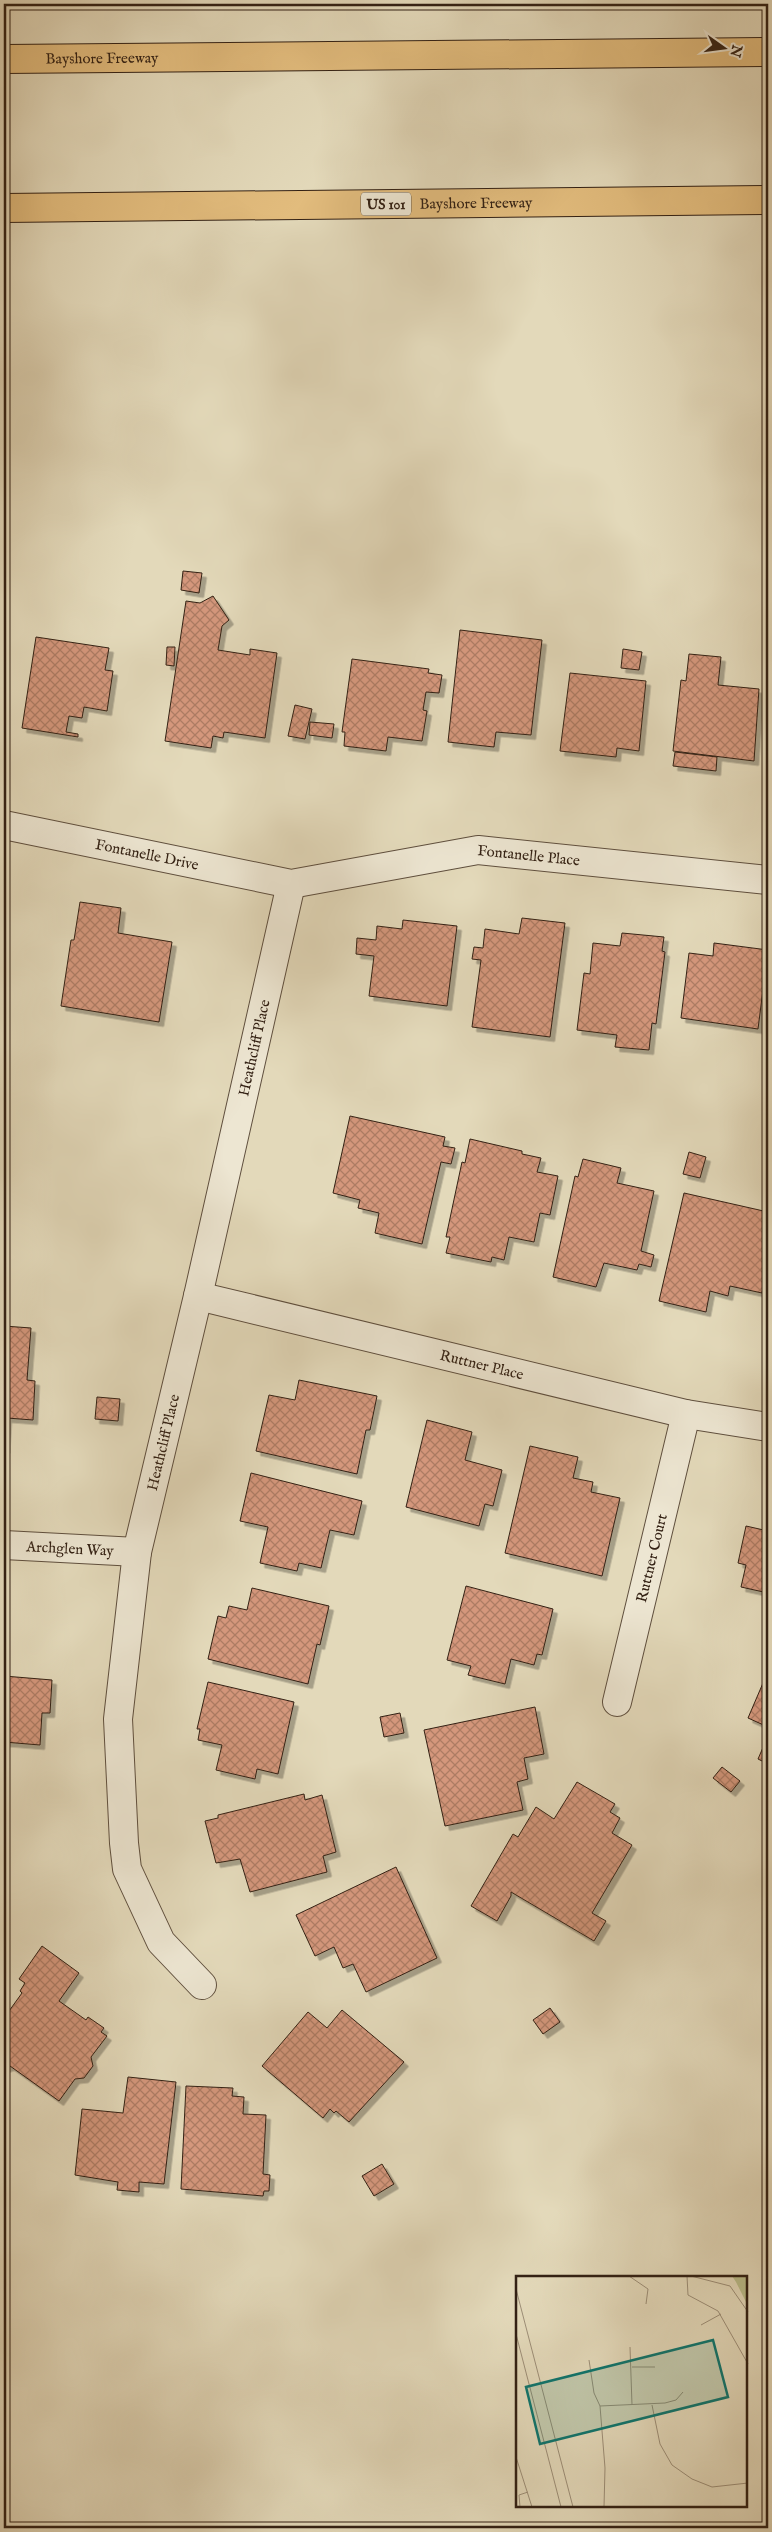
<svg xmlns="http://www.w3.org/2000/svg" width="772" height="2532" font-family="'IM FELL English',serif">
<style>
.building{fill:url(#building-cross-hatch);stroke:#332114;filter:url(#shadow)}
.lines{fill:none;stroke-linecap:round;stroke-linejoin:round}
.minor-casing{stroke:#5f4f3e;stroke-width:30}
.highway-casing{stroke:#332114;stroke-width:30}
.minor{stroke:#ede6d2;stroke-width:28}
.highway{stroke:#e2bc7d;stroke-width:28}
.labels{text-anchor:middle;stroke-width:4.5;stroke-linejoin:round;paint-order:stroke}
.shield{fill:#ede6d2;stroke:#6b5c4d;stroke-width:1}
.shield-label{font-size:14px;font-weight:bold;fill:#332114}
.street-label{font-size:15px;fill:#332114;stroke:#ede6d2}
.inset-road{fill:none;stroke:#9d8f78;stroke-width:1}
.view{fill:#0f766e;fill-opacity:0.15;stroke:#0f766e;stroke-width:2.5}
.inset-edge{fill:none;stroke:#332114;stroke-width:2.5}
</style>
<defs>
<pattern id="building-cross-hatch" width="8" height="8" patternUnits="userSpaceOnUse" patternTransform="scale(1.25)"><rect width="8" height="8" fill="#d4977c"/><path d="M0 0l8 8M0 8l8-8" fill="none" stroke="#ad7b64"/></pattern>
<filter id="shadow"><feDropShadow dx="4.5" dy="4.5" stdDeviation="0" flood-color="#0004"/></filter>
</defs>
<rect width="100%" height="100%" fill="#e3d9ba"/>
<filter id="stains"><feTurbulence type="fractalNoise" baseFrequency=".004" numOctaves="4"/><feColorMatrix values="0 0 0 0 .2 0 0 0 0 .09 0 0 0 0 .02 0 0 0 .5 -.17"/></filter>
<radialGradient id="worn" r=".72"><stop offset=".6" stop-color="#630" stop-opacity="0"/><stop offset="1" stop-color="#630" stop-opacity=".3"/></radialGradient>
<path class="building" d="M 183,571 L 202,573 L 199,593 L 181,590 Z
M 213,596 L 229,620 L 222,626 L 218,650 L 250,655 L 250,649 L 277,653 L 265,738 L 224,732 L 223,738 L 213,736 L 211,748 L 165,741 L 186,601 L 200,603 Z
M 460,630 L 542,640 L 531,735 L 496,732 L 494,747 L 448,742 Z
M 36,637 L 109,648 L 105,670 L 113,671 L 107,711 L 84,707 L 82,718 L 69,716 L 66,732 L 78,734 L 78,737 L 22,728 Z
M 167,647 L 175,647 L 174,666 L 166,665 Z
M 623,649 L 642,652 L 639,670 L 621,668 Z
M 689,654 L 721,657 L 718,685 L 759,689 L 754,761 L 673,751 L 681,680 L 686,681 Z
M 352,659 L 429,669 L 428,673 L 442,675 L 439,693 L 426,692 L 423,710 L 427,711 L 422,741 L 388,737 L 386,751 L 344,746 L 345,732 L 342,732 Z
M 570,673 L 646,681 L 639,751 L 617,748 L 616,757 L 560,751 Z
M 295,705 L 312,709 L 305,739 L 288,736 Z
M 310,722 L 334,724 L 332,738 L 309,735 Z
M 675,752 L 717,757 L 716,771 L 673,766 Z
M 80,902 L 121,908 L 118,933 L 172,942 L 159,1022 L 61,1006 L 71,940 L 74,940 Z
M 522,918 L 565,923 L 550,1037 L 472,1027 L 481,960 L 472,959 L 474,947 L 483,948 L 485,929 L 519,934 Z
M 403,920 L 457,926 L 447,1006 L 369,996 L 374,956 L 356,954 L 357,938 L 376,940 L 377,926 L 402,929 Z
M 622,933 L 664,937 L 662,951 L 665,952 L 656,1024 L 652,1023 L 649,1050 L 615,1047 L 617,1035 L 577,1030 L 584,973 L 590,974 L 593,943 L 620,946 Z
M 714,943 L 768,950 L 758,1029 L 681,1018 L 689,953 L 713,956 Z
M 350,1116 L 445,1137 L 443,1146 L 455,1148 L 451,1164 L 441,1162 L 422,1244 L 375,1233 L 379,1213 L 358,1208 L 360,1200 L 333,1193 Z
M 470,1139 L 522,1151 L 522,1154 L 541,1158 L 537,1172 L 558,1176 L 550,1215 L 540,1213 L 534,1242 L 509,1237 L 504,1260 L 492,1257 L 491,1262 L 446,1253 L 450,1237 L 446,1237 L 462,1162 L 465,1163 Z
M 689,1152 L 706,1157 L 700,1178 L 683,1174 Z
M 583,1159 L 621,1168 L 617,1183 L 654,1191 L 641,1251 L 654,1255 L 651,1267 L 639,1264 L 637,1270 L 604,1263 L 596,1287 L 553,1277 L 575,1176 L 578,1177 Z
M 684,1193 L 768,1212 L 768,1264 L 762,1293 L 730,1286 L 728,1296 L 710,1291 L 706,1312 L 659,1301 Z
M 4,1326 L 31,1328 L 27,1380 L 35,1381 L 33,1420 L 7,1418 L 5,1449 Z
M 299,1380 L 377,1396 L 370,1430 L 366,1430 L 357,1474 L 256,1451 L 269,1395 L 295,1400 Z
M 97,1397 L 120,1399 L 118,1421 L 95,1419 Z
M 427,1420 L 472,1432 L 465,1460 L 502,1470 L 493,1506 L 485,1504 L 479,1526 L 406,1507 Z
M 530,1446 L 578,1457 L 573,1478 L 593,1482 L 591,1492 L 620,1498 L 602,1576 L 505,1553 Z
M 251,1473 L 362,1501 L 354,1535 L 330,1530 L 321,1568 L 299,1563 L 297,1571 L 260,1563 L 268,1527 L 240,1521 Z
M 746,1526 L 768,1531 L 768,1593 L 741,1587 L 746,1565 L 738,1563 Z
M 466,1586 L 553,1609 L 542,1655 L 537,1654 L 534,1665 L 511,1659 L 505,1684 L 468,1675 L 471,1666 L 447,1660 Z
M 252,1588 L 329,1606 L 320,1645 L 317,1644 L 308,1684 L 208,1659 L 218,1616 L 226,1618 L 229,1606 L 247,1610 Z
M 4,1676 L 52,1680 L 50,1713 L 42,1713 L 40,1745 L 4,1742 Z
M 766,1676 L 768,1677 L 768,1727 L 748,1718 Z
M 208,1682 L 294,1702 L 278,1774 L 257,1769 L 255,1779 L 216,1770 L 222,1745 L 198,1740 L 200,1729 L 197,1729 Z
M 535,1707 L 544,1754 L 524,1758 L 528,1779 L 517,1782 L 523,1810 L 445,1826 L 424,1730 Z
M 400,1713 L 404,1733 L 384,1737 L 380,1717 Z
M 768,1736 L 768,1764 L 758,1759 Z
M 722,1767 L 740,1781 L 731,1792 L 713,1778 Z
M 577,1782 L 615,1804 L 610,1812 L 620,1818 L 612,1833 L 632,1845 L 592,1913 L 606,1921 L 594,1941 L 511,1892 L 511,1896 L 497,1921 L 471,1906 L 513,1834 L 518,1837 L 536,1807 L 554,1819 Z
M 304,1794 L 305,1800 L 322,1795 L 336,1852 L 323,1856 L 327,1872 L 250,1892 L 240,1859 L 216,1863 L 205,1821 L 218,1818 L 218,1815 Z
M 396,1867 L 437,1958 L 366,1992 L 353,1964 L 343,1968 L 334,1947 L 315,1956 L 296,1915 Z
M 42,1946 L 79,1973 L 59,2001 L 86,2020 L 88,2017 L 104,2028 L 101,2032 L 107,2036 L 91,2057 L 93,2066 L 84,2078 L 75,2079 L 59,2101 L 10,2066 L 4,2068 L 4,2018 L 22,1993 L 20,1991 L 25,1983 L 19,1979 Z
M 550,2008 L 560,2022 L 543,2034 L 533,2020 Z
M 342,2010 L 404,2062 L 349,2122 L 336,2111 L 334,2113 L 330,2109 L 323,2118 L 262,2066 L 308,2012 L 327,2028 Z
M 128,2077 L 176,2082 L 164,2184 L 139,2182 L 139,2192 L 117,2190 L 118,2182 L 75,2175 L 82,2109 L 123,2113 Z
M 186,2086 L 233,2088 L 232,2096 L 244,2097 L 243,2114 L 266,2115 L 263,2174 L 270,2175 L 269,2191 L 264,2191 L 263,2196 L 181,2189 Z
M 382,2164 L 394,2184 L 374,2196 L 362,2176 Z"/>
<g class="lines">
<g class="minor-casing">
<g id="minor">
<path id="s1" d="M 4,825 L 291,884 L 478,850 L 768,880"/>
<path id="s2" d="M 198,1296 L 686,1414 L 768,1427"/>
<path id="s3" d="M 4,1545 L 137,1552"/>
<path id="s4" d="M 617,1702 L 686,1414"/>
<path id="s5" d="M 202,1985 L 161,1942 L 127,1869 L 124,1843 L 118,1719 L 137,1552 L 198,1296 L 291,884"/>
</g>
</g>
<g class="highway-casing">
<g id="highway">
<path id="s6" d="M 4,59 L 768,52"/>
<path id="s7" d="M 4,208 L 768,200"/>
</g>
</g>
<use href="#minor" class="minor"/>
<use href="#highway" class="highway"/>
</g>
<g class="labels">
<rect class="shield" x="361" y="192.5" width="50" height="23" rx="4"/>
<g class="shield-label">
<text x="386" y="209">US 101</text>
</g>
<g class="street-label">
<text dy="5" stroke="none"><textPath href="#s6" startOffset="98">Bayshore Freeway</textPath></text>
<text dy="5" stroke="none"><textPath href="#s7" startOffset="472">Bayshore Freeway</textPath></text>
<text dy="5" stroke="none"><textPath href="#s1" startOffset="146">Fontanelle Drive</textPath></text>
<text dy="5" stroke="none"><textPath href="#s1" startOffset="534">Fontanelle Place</textPath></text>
<text dy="5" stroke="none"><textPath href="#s5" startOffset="976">Heathcliff Place</textPath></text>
<text dy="5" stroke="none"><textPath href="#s2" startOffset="292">Ruttner Place</textPath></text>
<text dy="5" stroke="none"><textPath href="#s5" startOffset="571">Heathcliff Place</textPath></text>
<text dy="5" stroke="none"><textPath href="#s3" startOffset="66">Archglen Way</textPath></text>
<text dy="5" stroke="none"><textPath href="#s4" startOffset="148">Ruttner Court</textPath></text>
</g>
</g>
<g transform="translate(516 2276)">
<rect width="231" height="231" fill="#e3d9ba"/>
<path d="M 216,0 L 231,0 L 231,28 L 220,6 Z" fill="#babd8b"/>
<path class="inset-road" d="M 113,0 L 132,13 L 130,28M 171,0 L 172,19 L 202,35 L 232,88M 175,0 L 214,10 L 232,36M 0,13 L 57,231M 185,49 L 205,38M 0,58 L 45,231M 114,71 L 116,129M 73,84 L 78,117 L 84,130 L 89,192 L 88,231M 116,91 L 139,91M 136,129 L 144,168 L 156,189 L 176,203 L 196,211 L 232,207M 84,130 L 149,127 L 160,124 L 167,116M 0,181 L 16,231M 4,231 L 3,219 L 12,216"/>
<path class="view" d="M 197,64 L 212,121 L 24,168 L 10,111 Z"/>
<rect width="231" height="231" class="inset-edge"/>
</g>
<rect width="772" height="2532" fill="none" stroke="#e3d9ba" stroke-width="20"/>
<rect x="5" y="5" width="762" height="2522" fill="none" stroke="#332114" stroke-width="2.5"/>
<rect x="10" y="10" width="752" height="2512" fill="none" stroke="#332114"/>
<g transform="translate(724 48) rotate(104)" stroke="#ede6d2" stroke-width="4" paint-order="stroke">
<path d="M0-4L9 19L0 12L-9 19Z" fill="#332114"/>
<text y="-8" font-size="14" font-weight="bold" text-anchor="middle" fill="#332114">N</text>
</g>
<rect width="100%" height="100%" filter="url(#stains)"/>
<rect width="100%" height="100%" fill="url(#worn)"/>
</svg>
